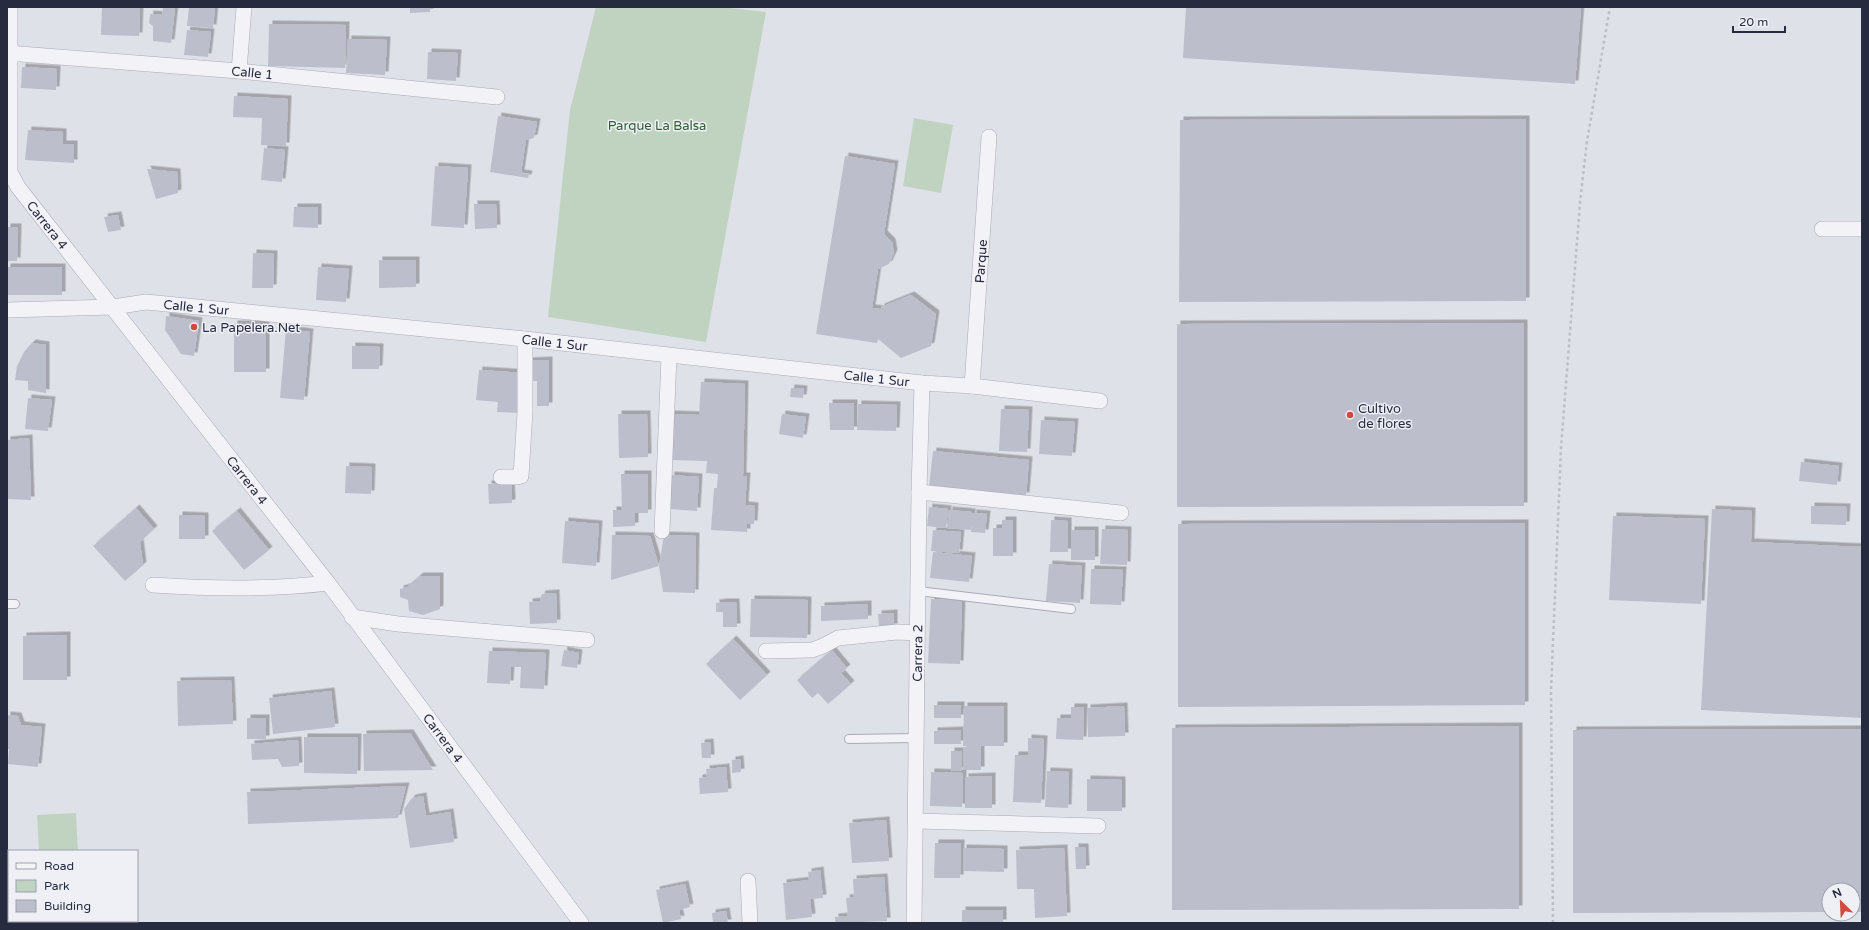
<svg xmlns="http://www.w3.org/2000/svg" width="1869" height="930" font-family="'Varela Round',sans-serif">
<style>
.green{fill:#c0d3c0}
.building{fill:#bcbecc;filter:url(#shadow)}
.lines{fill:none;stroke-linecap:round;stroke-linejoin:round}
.service-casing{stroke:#a8aab6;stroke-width:10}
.minor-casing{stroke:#a8aab6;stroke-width:16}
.path{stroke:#bdbec7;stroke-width:2.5;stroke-dasharray:3 3;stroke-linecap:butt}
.service{stroke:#f2f2f7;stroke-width:8}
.minor{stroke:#f2f2f7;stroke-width:15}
.poi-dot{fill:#d14a40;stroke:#eef0f6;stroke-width:1.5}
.labels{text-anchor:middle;stroke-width:3;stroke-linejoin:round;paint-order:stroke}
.street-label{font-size:13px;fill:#272b40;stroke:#eef0f6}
.park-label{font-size:13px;fill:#345c36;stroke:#eef0f6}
.poi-label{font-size:13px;fill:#272b40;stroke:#eef0f6;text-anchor:start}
</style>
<defs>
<filter id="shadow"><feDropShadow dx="3.5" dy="-3.5" stdDeviation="0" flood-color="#0004"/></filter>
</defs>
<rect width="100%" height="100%" fill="#dfe1e9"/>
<path class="green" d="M 596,7 L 721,7 L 766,12 L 706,342 L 548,317 L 570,110 Z
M 914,118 L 953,125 L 941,193 L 903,186 Z
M 76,813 L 78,851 L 39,851 L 37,815 Z"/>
<path class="building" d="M 102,7 L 140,7 L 139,36 L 101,35 Z
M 163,7 L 175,8 L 171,43 L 153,41 L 153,26 L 149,23 L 150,14 L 162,15 Z
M 189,7 L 215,7 L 213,28 L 187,26 Z
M 410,7 L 430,7 L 430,12 L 410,13 Z
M 1186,7 L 1581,7 L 1575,84 L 1183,58 Z
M 269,24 L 346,25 L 345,68 L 268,66 Z
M 187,30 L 211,32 L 208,57 L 184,55 Z
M 348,39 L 387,40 L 385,75 L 346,73 Z
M 428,52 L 458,53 L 456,81 L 427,79 Z
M 22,67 L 57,69 L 56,90 L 21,88 Z
M 234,96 L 288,99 L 286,146 L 261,145 L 262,118 L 233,117 Z
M 498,116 L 537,122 L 534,138 L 526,140 L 521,173 L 529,174 L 528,178 L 490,172 Z
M 1526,119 L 1526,301 L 1179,302 L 1180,120 Z
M 28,130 L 63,132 L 63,144 L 74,144 L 74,163 L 25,160 Z
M 264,148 L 285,150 L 282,182 L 261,180 Z
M 845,156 L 895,164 L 884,234 L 892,242 L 894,253 L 889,264 L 878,269 L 872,308 L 881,309 L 881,307 L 911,295 L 936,314 L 931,346 L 901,358 L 878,339 L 877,343 L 816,334 Z
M 435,166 L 468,168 L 464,228 L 431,226 Z
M 147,169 L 177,172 L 178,193 L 156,199 Z
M 474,204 L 496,204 L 497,228 L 475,229 Z
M 294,207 L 318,207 L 318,228 L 293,227 Z
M 118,215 L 121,230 L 108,232 L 104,217 Z
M 7,227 L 18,227 L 17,261 L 7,261 Z
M 253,253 L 274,254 L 273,288 L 252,288 Z
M 379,260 L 416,260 L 416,287 L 379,288 Z
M 7,267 L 62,267 L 62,295 L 7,295 Z
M 318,267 L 349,269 L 346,302 L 316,300 Z
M 166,316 L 199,321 L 194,356 L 181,354 L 165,330 Z
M 1524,323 L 1524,506 L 1177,507 L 1177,324 Z
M 234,324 L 266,324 L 266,372 L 234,372 Z
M 286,329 L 310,332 L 304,400 L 280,398 Z
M 32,343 L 46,345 L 46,393 L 28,390 L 28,381 L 15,380 L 17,366 L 24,352 Z
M 352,346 L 380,347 L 379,369 L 352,369 Z
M 549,360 L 549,406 L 537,406 L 537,381 L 526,381 L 526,361 Z
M 479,370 L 524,373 L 521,413 L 497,412 L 498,402 L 476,400 Z
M 701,382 L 745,384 L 743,476 L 747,476 L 745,505 L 755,506 L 754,524 L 747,524 L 747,532 L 711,530 L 714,488 L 717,488 L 718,474 L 706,473 L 707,461 L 669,460 L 671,414 L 699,415 Z
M 791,388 L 804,389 L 803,398 L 790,397 Z
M 28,398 L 52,400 L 48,431 L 25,429 Z
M 829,403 L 854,403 L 854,430 L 830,430 Z
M 858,404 L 897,405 L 896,431 L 857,430 Z
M 1001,409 L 1029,410 L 1027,452 L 999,451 Z
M 618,414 L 647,414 L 648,457 L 619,458 Z
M 782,414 L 806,417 L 803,438 L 779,434 Z
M 1041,420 L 1075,422 L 1072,456 L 1039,454 Z
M 29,438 L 31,500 L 7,499 L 7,440 Z
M 933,451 L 1029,460 L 1026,496 L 929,487 Z
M 1801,462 L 1839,466 L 1837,485 L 1799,481 Z
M 346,466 L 372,467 L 371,494 L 345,493 Z
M 621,474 L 648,474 L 648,513 L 635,513 L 635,526 L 613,527 L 613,510 L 622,510 Z
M 671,475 L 699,477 L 697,511 L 669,509 Z
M 511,483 L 512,503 L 489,504 L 488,484 Z
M 1811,506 L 1847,507 L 1846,525 L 1811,524 Z
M 929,507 L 948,509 L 946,528 L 927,526 Z
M 136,508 L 154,529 L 140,542 L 143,565 L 125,581 L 93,546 Z
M 1712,509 L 1752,511 L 1751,542 L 1862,547 L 1862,718 L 1701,710 Z
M 949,510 L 972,512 L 971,530 L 947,528 Z
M 237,511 L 269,550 L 244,570 L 212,531 Z
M 973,513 L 987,514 L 985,533 L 971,532 Z
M 179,515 L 205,516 L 205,539 L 179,539 Z
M 1613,516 L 1705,519 L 1701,604 L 1609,600 Z
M 1002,520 L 1013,520 L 1013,556 L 993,556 L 993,528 L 1002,528 Z
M 1051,520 L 1068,521 L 1068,552 L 1050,552 Z
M 565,521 L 599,524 L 596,566 L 562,563 Z
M 1525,523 L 1525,705 L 1178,707 L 1178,524 Z
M 1102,529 L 1128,530 L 1127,565 L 1100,564 Z
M 933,530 L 961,532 L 959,553 L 931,551 Z
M 1071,530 L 1095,530 L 1095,560 L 1071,560 Z
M 612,535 L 650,536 L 659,566 L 664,535 L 696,536 L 695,593 L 663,592 L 659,566 L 611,580 Z
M 933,552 L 972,556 L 969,582 L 930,578 Z
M 1049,564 L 1082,566 L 1080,603 L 1046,601 Z
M 1091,569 L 1123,570 L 1121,605 L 1090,604 Z
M 420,576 L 440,576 L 440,609 L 423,615 L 409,611 L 408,600 L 400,597 L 400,589 L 407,587 Z
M 556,593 L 557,623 L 530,624 L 529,602 L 540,601 L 542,594 Z
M 751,599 L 808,600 L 807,638 L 750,637 Z
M 931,599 L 962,600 L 960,664 L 928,663 Z
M 723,602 L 736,602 L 737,627 L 723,627 L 723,612 L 716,612 L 716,603 Z
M 868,604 L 868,619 L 821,621 L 821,606 Z
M 894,613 L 894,627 L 879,628 L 878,614 Z
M 67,635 L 67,680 L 23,680 L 23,636 Z
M 733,639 L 767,675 L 740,700 L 706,664 Z
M 564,650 L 579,653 L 577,668 L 561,666 Z
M 832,650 L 847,668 L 841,673 L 851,684 L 828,704 L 818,693 L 812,698 L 797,680 Z
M 489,651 L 546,653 L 544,689 L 520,688 L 521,667 L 511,667 L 510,684 L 487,683 Z
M 231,680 L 233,724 L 178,726 L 177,681 Z
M 331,691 L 335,727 L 273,734 L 269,698 Z
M 934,705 L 961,705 L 961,718 L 934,718 Z
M 964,706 L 1004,706 L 1004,746 L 963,746 Z
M 1124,706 L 1125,736 L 1088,737 L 1087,708 Z
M 1071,707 L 1084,707 L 1083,740 L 1056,739 L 1057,718 L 1071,718 Z
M 7,715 L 18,716 L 21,725 L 42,727 L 38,767 L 8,764 L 9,749 L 7,749 Z
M 247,718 L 266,718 L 266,739 L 247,739 Z
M 1519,726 L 1519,909 L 1172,910 L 1172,728 Z
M 1862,729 L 1862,912 L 1853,912 L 1853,890 L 1829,890 L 1829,912 L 1573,913 L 1573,730 Z
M 961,730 L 961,744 L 934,744 L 934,731 Z
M 410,733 L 433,770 L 364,771 L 363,734 Z
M 304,737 L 358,737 L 357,774 L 304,773 Z
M 1028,738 L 1044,739 L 1041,803 L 1013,802 L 1015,755 L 1028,755 Z
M 298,740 L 299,766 L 282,767 L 278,759 L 252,760 L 251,744 Z
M 710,742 L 711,758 L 702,758 L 701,743 Z
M 981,746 L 981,770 L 963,770 L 963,747 Z
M 951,751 L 962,751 L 962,771 L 951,771 Z
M 740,759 L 741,772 L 732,773 L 732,760 Z
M 726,767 L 728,792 L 700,794 L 699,778 L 707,777 L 706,769 Z
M 1047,771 L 1069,772 L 1068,808 L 1045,807 Z
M 931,772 L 963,773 L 962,807 L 930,806 Z
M 992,776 L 992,808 L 965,808 L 965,777 Z
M 1087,779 L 1122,780 L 1122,811 L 1087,811 Z
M 406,786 L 398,818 L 248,824 L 247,792 Z
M 423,796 L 426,816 L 450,812 L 454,842 L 410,848 L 404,809 L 412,798 Z
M 886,820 L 889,861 L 852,863 L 849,823 Z
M 935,843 L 961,843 L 960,878 L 934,878 Z
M 1075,847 L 1085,847 L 1086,869 L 1076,869 Z
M 963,848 L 1004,849 L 1004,872 L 963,871 Z
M 1064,848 L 1067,916 L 1035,918 L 1034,889 L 1017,889 L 1016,850 Z
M 7,867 L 9,867 L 9,891 L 7,891 Z
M 820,870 L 823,898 L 810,899 L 812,917 L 786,920 L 783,883 L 809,880 L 808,872 Z
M 884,877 L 887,921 L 835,923 L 835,917 L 848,916 L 846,898 L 854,897 L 853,879 Z
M 685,884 L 690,907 L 679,910 L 681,919 L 663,923 L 656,890 Z
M 962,910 L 1003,910 L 1003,923 L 962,923 Z
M 726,911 L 728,923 L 713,923 L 712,913 Z
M 9,921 L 71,921 L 71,923 L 9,923 Z"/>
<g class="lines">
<g class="service-casing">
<path id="service" d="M 918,591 L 1071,609
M 7,604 L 15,604
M 849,739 L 916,738"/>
</g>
<g class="minor-casing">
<g id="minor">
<path id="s1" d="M 10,7 L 10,172 L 18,187 L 328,583 L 581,923"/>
<path id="s2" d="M 7,53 L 239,71 L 497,97"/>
<path d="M 239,71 L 244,7"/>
<path d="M 1822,229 L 1862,229"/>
<path id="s3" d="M 7,310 L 113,307 L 146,302 L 525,339 L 922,383 L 972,386 L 1100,401"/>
<path id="s4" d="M 972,386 L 989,137"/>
<path d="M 501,477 L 518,477 L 521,476 L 525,412 L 525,339"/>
<path d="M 919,492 L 1121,513"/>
<path d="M 662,531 L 669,356"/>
<path d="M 153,585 C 211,589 270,590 328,583"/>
<path d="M 352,617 L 398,624 L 587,640"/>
<path d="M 766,651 L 812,650 L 823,646 L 838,638 L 897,632 L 917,633"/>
<path d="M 916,821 L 1098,826"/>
<path d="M 748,881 L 750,923"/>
<path id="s5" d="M 914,923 L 919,492 L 922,383"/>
</g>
</g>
<path class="path" d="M 1553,923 L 1551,691 L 1561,448 L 1580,203 L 1587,141 L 1610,7"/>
<use href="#service" class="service"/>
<use href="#minor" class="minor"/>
</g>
<g class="poi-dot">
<circle cx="194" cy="327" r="4"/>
<circle cx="1350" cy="415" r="4"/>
</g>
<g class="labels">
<g class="street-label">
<text dy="5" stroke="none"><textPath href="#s2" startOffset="246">Calle 1</textPath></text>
<text dy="5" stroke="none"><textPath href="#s1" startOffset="230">Carrera 4</textPath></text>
<text dy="5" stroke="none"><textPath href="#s4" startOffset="125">Parque</textPath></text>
<text dy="5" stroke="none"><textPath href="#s3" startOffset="190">Calle 1 Sur</textPath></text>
<text dy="5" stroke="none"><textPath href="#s3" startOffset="550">Calle 1 Sur</textPath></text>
<text dy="5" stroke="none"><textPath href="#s3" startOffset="874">Calle 1 Sur</textPath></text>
<text dy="5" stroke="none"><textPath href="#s1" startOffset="554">Carrera 4</textPath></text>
<text dy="5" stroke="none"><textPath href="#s5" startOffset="270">Carrera 2</textPath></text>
<text dy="5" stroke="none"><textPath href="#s1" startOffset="878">Carrera 4</textPath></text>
</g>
<g class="park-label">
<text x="657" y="130">Parque La Balsa</text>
</g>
<g class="poi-label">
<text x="202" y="332">La Papelera.Net</text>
<text x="1358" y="413">Cultivo<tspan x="1358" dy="15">de flores</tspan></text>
</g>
</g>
<rect width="1869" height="930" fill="none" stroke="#272b40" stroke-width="16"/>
<rect x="8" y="850" width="130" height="72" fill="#eef0f6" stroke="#9ea1ad"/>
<rect x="16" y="863" width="20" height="6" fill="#f2f2f7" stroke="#9ea1ad"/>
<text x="44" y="870" font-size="12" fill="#272b40">Road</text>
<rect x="16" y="880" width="20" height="12" fill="#c0d3c0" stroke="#9ea1ad"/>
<text x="44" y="890" font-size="12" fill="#272b40">Park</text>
<rect x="16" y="900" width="20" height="12" fill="#bcbecc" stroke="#9ea1ad"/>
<text x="44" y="910" font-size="12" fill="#272b40">Building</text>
<g transform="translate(1841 902) rotate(336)"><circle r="19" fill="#eef0f6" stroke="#9ea1ad"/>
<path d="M0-3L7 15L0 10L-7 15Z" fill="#d14a40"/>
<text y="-6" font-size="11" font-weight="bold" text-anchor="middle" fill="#272b40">N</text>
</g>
<path d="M1733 26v6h52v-6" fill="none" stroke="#272b40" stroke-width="2"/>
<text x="1739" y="26" font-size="12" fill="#272b40" stroke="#eef0f6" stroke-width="3" paint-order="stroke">20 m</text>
</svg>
